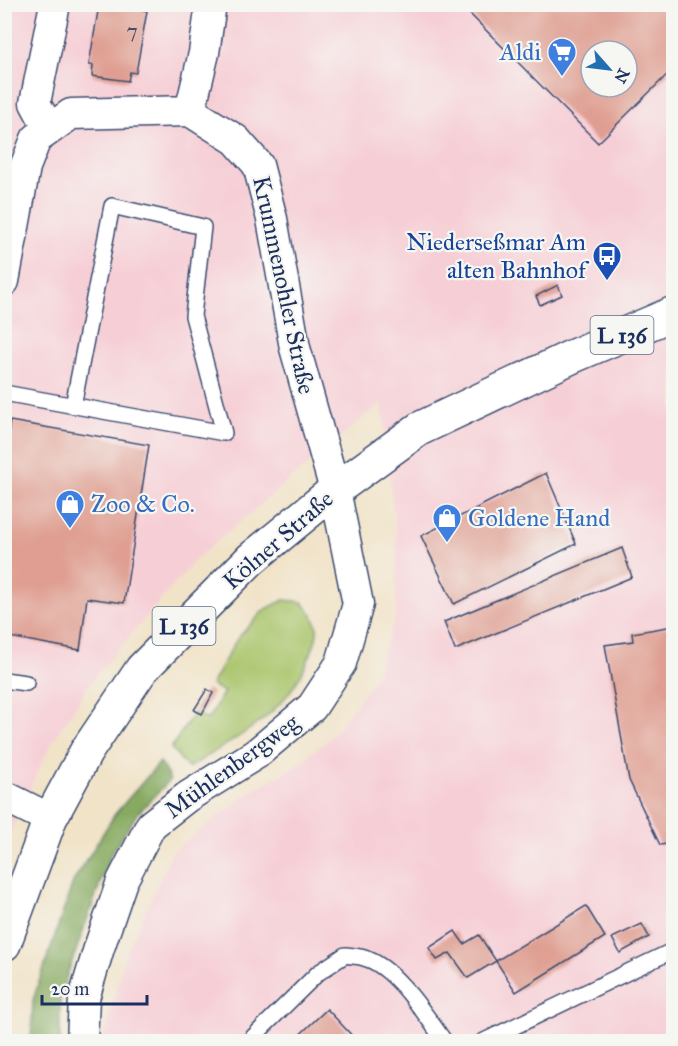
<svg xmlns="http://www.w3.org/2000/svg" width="678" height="1046" font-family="'IM FELL Great Primer',serif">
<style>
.built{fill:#f6cfd6;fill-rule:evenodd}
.green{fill:#aac56c;stroke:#627a65;stroke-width:1.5}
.forest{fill:#87aa60;stroke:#516c5f;stroke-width:1.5}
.building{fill:#df9e91;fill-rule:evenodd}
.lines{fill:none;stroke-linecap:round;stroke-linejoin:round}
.lane-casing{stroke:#3b4a6e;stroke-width:18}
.street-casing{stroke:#3b4a6e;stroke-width:33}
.primary-casing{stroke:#3b4a6e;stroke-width:36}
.lane{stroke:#fff;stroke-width:15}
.street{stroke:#fff;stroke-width:30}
.primary{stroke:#fff;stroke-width:33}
.labels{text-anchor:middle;stroke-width:4.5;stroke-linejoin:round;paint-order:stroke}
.number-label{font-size:21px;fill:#4c4b6b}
.shield{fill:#f6f6f2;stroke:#5d6b8a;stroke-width:1.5}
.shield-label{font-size:22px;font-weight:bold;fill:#1b2f5e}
.shop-label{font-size:24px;fill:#366cbe;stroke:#f6f6f2;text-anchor:start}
.transit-label{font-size:24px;fill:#164399;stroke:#f6f6f2;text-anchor:end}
.street-label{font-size:24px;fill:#1b2f5e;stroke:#f6f6f2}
</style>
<rect width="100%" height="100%" fill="#f6f6f2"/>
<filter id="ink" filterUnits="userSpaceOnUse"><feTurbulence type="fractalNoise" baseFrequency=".0167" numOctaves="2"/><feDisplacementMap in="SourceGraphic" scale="12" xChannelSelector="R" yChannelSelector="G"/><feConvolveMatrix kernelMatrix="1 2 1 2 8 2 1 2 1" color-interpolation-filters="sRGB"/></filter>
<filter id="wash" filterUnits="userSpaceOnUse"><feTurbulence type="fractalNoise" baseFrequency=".008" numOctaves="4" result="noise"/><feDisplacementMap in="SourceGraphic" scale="24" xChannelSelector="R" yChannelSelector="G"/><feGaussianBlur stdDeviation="1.35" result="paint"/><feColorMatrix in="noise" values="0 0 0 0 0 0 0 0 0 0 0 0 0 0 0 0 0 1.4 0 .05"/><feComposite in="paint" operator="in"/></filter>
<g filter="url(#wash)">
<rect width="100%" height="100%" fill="#f1e3c8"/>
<path class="built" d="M 5,5 L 673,5 L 673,1041 L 102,1041 L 125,956 L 172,852 L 250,792 L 296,766 L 332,736 L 374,680 L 396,615 L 397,546 L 382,402 L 197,558 L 92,680 L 50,746 L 5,842 ZM 591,51 L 627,51 L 627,87 L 591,87 Z"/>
<path class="green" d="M 284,600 L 302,602 C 322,624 320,632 308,660 C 285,716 237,737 188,768 L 171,748 L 194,713 L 208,719 L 224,692 L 211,685 L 237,639 L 264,610 Z"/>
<path class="forest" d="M 160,762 L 170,780 L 138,813 L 111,853 L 60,995 L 60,1041 L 31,1041 L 33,1000 L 73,882 L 115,814 Z"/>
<g id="blocks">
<path class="building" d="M 4,4 L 11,4 L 6,33 L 4,32 Z
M 460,4 L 674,4 L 674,68 L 598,143 ZM 591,51 L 627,51 L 627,87 L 591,87 Z
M 99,5 L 143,5 L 142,10 L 147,11 L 136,73 L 130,72 L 128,81 L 92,76 L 93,65 L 89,65 Z
M 558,285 L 562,295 L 540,305 L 536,296 Z
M 10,421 L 149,445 L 124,603 L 87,598 L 80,650 L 4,636 L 4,461 Z
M 546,473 L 576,544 L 454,604 L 421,536 Z
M 622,548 L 632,577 L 455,650 L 444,622 Z
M 674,626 L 674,843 L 660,845 L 629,780 L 605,645 L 633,641 L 632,633 Z
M 207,689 L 213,693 L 202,714 L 194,710 Z
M 586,906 L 605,937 L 516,992 L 496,961 L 468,978 L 450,953 L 437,960 L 429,948 L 455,931 L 464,944 L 479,935 L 496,961 Z
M 642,924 L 649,937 L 620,953 L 612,938 Z
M 327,1009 L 358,1042 L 292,1042 Z"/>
</g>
</g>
<g filter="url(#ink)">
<use href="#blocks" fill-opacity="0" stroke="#3b4a6e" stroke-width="1.5"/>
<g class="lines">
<g class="lane-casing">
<path id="lane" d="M 4,393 L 224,433 L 193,316 L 203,227 L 112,206 L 73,406
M 4,680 L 26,683
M 248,1042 L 318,973 L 345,955 C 351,956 358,956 364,958 C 395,966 426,1016 445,1042
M 482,1042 L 674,950"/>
</g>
<g class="street-casing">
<path id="street" d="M 190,111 L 204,53 L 211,4
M 49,129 L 35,103 L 55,4
M 4,281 L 25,167 L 36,139 L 71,114 L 190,111
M 4,796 L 50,819
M 82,1042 L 84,998 L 99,948 L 122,881 L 151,825 L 187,797 L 256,754 L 312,707 L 341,663 L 358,604 L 335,490 L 295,348 L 272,219 L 258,165 L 236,140 L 190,111"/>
</g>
<g class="primary-casing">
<path id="primary" d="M 4,944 L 50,819 L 86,752 L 142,669 L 251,559 L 335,490 L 419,429 L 571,357 L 674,313"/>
</g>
<use href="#lane" class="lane"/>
<use href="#street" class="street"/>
<use href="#primary" class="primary"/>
</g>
</g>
<defs>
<g id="supermarket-pin" transform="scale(1.5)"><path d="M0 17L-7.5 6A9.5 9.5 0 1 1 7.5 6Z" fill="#3f7fe0" stroke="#f6f6f2"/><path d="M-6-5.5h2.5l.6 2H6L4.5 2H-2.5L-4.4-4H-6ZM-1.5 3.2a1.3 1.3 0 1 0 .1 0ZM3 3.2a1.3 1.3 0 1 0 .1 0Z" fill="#fff"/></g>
<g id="bus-pin" transform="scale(1.5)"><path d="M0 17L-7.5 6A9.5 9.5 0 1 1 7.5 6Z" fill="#1a4fb4" stroke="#f6f6f2"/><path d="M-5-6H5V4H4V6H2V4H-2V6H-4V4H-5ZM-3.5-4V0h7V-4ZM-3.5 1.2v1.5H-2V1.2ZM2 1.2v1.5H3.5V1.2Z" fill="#fff"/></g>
<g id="shop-pin" transform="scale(1.5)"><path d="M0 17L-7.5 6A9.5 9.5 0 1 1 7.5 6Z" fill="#3f7fe0" stroke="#f6f6f2"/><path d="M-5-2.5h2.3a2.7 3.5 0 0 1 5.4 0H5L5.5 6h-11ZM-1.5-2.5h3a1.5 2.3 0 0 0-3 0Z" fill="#fff"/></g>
</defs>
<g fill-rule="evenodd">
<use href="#supermarket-pin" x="562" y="52"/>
<use href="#bus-pin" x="607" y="256"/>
<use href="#shop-pin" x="70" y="504"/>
<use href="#shop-pin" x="447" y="518"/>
</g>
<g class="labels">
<g class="number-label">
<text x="132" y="38">7</text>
</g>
<g class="shield">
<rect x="590.5" y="316" width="63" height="38" rx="4.5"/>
<rect x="152.5" y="607" width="63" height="38" rx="4.5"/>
</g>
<g class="shield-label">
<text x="622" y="343">L 136</text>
<text x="184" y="634">L 136</text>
</g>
<g class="shop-label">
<text x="541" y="60" text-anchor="end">Aldi</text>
<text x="91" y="512">Zoo &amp; Co.</text>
<text x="468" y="526">Goldene Hand</text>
</g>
<g class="transit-label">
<text x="586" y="250">Niederseßmar Am<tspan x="586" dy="28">alten Bahnhof</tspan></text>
</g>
<g class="street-label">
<text transform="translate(284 285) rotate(78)" y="8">Krummenohler Straße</text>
<text transform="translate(278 540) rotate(-41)" y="8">Kölner Straße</text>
<text transform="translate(232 766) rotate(-36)" y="8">Mühlenbergweg</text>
</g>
</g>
<rect width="678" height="1046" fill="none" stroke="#f6f6f2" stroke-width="24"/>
<g transform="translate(609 69) rotate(118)"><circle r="28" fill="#f6f6f2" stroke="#9ea6b7" stroke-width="1.5"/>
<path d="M0-4.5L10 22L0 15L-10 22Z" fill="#1f6fb2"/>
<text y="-9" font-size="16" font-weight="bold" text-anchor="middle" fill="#1b2f5e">N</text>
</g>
<path d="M42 995v9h105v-9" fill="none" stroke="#1b2f5e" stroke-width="3"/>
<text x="51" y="995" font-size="18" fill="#1b2f5e" stroke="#f6f6f2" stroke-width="4.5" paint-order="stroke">20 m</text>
</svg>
